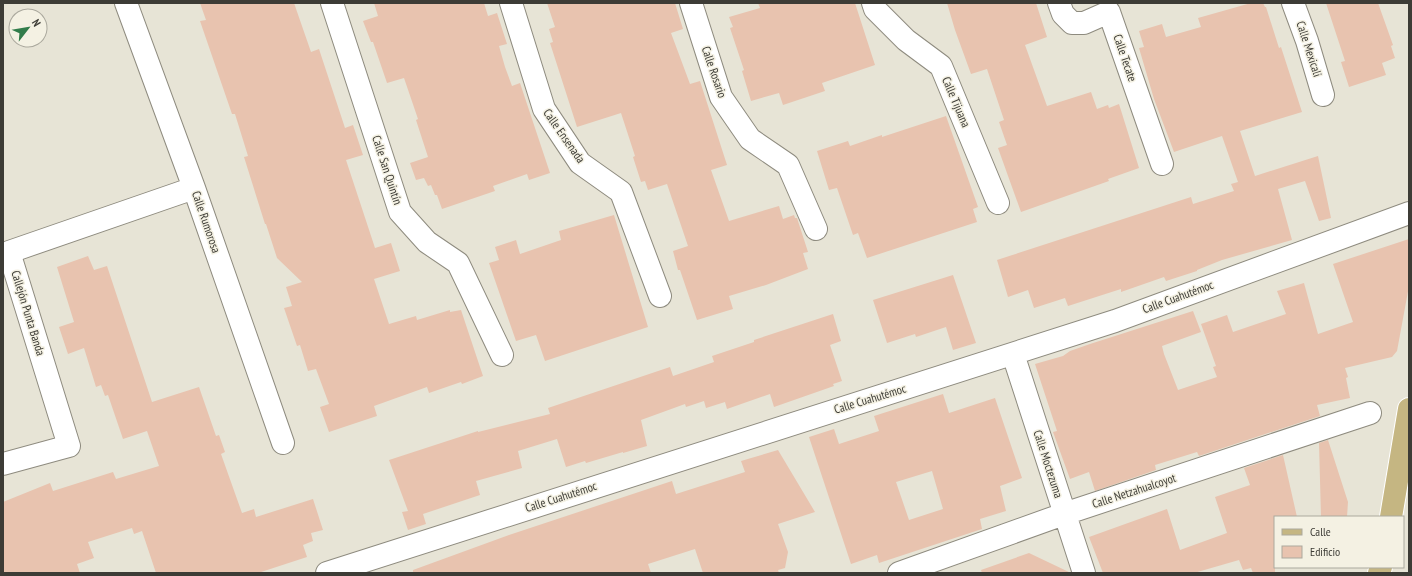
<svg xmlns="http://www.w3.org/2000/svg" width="1412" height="576" font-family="'PT Sans Narrow',sans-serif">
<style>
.building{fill:#e8c3af;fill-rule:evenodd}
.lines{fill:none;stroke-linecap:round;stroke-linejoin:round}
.minor-casing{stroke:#8e8b7f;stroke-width:24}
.major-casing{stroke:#fff;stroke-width:24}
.minor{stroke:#fff;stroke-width:22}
.major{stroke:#c5b682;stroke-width:22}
.labels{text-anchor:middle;stroke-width:3;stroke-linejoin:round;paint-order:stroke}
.street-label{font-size:12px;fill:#3d3c36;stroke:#f4f1e3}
</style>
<rect width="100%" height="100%" fill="#e7e4d6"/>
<path class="building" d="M 200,3 L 294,3 L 311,52 L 319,49 L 345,128 L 353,125 L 363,155 L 346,160 L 375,248 L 391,243 L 400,271 L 374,279 L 389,324 L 416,316 L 417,320 L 450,310 L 450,312 L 461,310 L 483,376 L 462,384 L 461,382 L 429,393 L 427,387 L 374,406 L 377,416 L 329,432 L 320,407 L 329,404 L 316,369 L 308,371 L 300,345 L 297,346 L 284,308 L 292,306 L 286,287 L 302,282 L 277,258 L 266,224 L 265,224 L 244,157 L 248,156 L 235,114 L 232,114 L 200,21 L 206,20 Z
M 374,3 L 484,3 L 488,16 L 497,13 L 507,44 L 499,46 L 505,67 L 512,86 L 520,83 L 550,173 L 529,180 L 527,174 L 493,186 L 495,191 L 442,209 L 437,195 L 435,195 L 431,185 L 428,186 L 424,178 L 416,180 L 410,163 L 428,157 L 416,120 L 418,119 L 404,78 L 387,83 L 373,42 L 371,42 L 363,21 L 378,16 Z
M 547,3 L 675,3 L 683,29 L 671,33 L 690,84 L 700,81 L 727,165 L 711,170 L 729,221 L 779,206 L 783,219 L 794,215 L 795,218 L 797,218 L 808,252 L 803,253 L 808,269 L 766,285 L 729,296 L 733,309 L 697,320 L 680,270 L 678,270 L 673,251 L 688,246 L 667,184 L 648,190 L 645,181 L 641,182 L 633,157 L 635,156 L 621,113 L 577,127 L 550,43 L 553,42 L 549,29 L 555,27 Z
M 758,3 L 855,3 L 875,65 L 822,83 L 825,91 L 783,105 L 779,93 L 751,101 L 742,71 L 744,70 L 730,28 L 733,27 L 729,17 L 760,8 Z
M 947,3 L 1036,3 L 1047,37 L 1025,45 L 1047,106 L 1091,92 L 1097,109 L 1108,105 L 1109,108 L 1119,104 L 1139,168 L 1108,179 L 1109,181 L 1021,212 L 998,148 L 1007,145 L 999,122 L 1004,120 L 987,69 L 971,74 L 955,30 Z
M 1251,3 L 1263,3 L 1265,7 L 1266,7 L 1279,48 L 1281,47 L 1302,112 L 1240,131 L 1255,176 L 1318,156 L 1331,218 L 1319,221 L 1305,181 L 1278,189 L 1292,240 L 1222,260 L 1197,270 L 1197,271 L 1166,281 L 1164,277 L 1121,292 L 1121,289 L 1068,306 L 1065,298 L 1034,308 L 1028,290 L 1008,297 L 997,260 L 1191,197 L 1193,204 L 1234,191 L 1231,184 L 1238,182 L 1222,136 L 1174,152 L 1154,99 L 1139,48 L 1144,47 L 1139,31 L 1162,24 L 1166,37 L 1201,27 L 1198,18 Z
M 1326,3 L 1378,3 L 1393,45 L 1391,46 L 1395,58 L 1382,63 L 1386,75 L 1349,87 L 1341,62 L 1345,61 Z
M 946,116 L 978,207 L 973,209 L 977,222 L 867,258 L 858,233 L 853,235 L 837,188 L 829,190 L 817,151 L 848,141 L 850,146 L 882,135 L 882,137 Z
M 614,215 L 648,327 L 545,361 L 536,335 L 516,341 L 489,263 L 499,260 L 495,247 L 516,240 L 520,254 L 561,240 L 559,231 Z
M 1409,239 L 1409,286 L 1397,351 L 1392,357 L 1345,368 L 1348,377 L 1346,378 L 1350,398 L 1317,405 L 1320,416 L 1199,456 L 1197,452 L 1155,465 L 1156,470 L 1095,491 L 1089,472 L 1070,479 L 1053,432 L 1057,431 L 1035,364 L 1063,356 L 1070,351 L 1090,344 L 1193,311 L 1201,332 L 1162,346 L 1164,354 L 1178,390 L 1217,377 L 1213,367 L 1216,366 L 1201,324 L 1227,315 L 1233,332 L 1286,314 L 1277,291 L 1304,283 L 1318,334 L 1353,322 L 1333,264 Z
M 88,256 L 94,270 L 107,266 L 152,402 L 199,387 L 216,436 L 219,435 L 225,452 L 221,454 L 242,513 L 254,509 L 256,517 L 313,499 L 323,530 L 311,533 L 313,541 L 303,545 L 307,557 L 258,573 L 156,573 L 142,531 L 134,534 L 132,528 L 88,542 L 94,558 L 77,564 L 80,573 L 3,573 L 3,502 L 50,483 L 53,491 L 113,472 L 116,479 L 159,466 L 147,431 L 123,439 L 108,395 L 105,396 L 101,385 L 96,387 L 84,348 L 68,354 L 59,327 L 74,322 L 57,267 Z
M 953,275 L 976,343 L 953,350 L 946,327 L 916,337 L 915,334 L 887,343 L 873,300 Z
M 833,314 L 841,341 L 830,345 L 842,381 L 833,384 L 834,386 L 774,407 L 770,394 L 727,409 L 725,402 L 706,408 L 704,401 L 686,407 L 685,404 L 641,420 L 647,446 L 623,453 L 623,452 L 586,463 L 585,461 L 566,467 L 557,439 L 518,451 L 522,468 L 476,481 L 480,495 L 423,514 L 426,524 L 408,530 L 402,512 L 408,511 L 389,460 L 478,431 L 478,432 L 550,414 L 548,408 L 670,367 L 673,376 L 714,362 L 712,356 L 754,342 L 754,340 Z
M 943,394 L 949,413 L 995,398 L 1022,478 L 1000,486 L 1006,511 L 980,519 L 982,529 L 879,563 L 877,555 L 851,564 L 809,437 L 834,429 L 839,444 L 879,431 L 874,416 ZM 932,471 L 943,509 L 909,520 L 896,482 Z
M 1328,440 L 1348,502 L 1347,517 L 1321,517 L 1319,443 Z
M 778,450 L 815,512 L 778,524 L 788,552 L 785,568 L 778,570 L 779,573 L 703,573 L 695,549 L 648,564 L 651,573 L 413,573 L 413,570 L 509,535 L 672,481 L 676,494 L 745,472 L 741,461 Z
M 1283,455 L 1297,517 L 1275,517 L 1275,573 L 1253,573 L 1251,568 L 1243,570 L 1239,560 L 1194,573 L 1103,573 L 1089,537 L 1167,509 L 1180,550 L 1227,533 L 1215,497 L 1250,485 L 1244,468 Z
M 1029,553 L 1071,573 L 982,573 L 981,570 Z"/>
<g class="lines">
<g class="minor-casing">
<path id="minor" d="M 126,3 L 194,188 L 283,443
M 332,3 L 400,212 L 427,242 L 458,263 L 502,355
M 511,3 L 544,109 L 580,163 L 621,192 L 660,296
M 691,3 L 721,97 L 750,139 L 788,165 L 816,229
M 873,3 L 875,9 L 906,40 L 941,66 L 998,203
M 1059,3 L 1063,14 L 1072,23 L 1084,23 L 1109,12 L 1162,164
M 1293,3 L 1307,41 L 1323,95
M 1013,354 L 1084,573
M 3,464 L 69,446 L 9,252 L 194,188
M 327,573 L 1115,321 L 1409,213
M 899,573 L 1064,514 L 1370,413"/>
</g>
<g class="major-casing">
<path id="major" d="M 1391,517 L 1409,409
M 1379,573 L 1381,567"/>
</g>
<use href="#minor" class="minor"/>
<use href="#major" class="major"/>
</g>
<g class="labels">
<g class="street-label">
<text transform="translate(1309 49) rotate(72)" y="4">Calle Mexicali</text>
<text transform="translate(1125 58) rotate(71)" y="4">Calle Tecate</text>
<text transform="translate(714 72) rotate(71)" y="4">Calle Rosario</text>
<text transform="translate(956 102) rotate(67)" y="4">Calle Tijuana</text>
<text transform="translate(564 136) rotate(55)" y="4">Calle Ensenada</text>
<text transform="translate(387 170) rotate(72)" y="4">Calle San Quintín</text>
<text transform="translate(206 222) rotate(71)" y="4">Calle Rumorosa</text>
<text transform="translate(1178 297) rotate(-20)" y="4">Calle Cuahutémoc</text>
<text transform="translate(28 313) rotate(73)" y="4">Callejón Punta Banda</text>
<text transform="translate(870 399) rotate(-17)" y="4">Calle Cuahutémoc</text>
<text transform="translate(1048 464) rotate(72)" y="4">Calle Moctezuma</text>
<text transform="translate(1134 491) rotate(-18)" y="4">Calle Netzahualcoyot</text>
<text transform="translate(561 497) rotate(-18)" y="4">Calle Cuahutémoc</text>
</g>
</g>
<rect width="1412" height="576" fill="none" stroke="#3d3c36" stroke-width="8"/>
<rect x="1274" y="516" width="130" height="52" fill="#f4f1e3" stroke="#aba99e"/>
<rect x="1282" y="529" width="20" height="6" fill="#c5b682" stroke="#aba99e"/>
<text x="1310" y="536" font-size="12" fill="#3d3c36">Calle</text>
<rect x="1282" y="546" width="20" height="12" fill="#e8c3af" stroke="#aba99e"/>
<text x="1310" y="556" font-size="12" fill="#3d3c36">Edificio</text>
<g transform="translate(28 28) rotate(59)"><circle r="19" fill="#f4f1e3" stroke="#aba99e"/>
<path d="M0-3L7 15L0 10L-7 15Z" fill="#317c4a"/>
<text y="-6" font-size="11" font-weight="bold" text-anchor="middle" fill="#3d3c36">N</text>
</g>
</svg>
